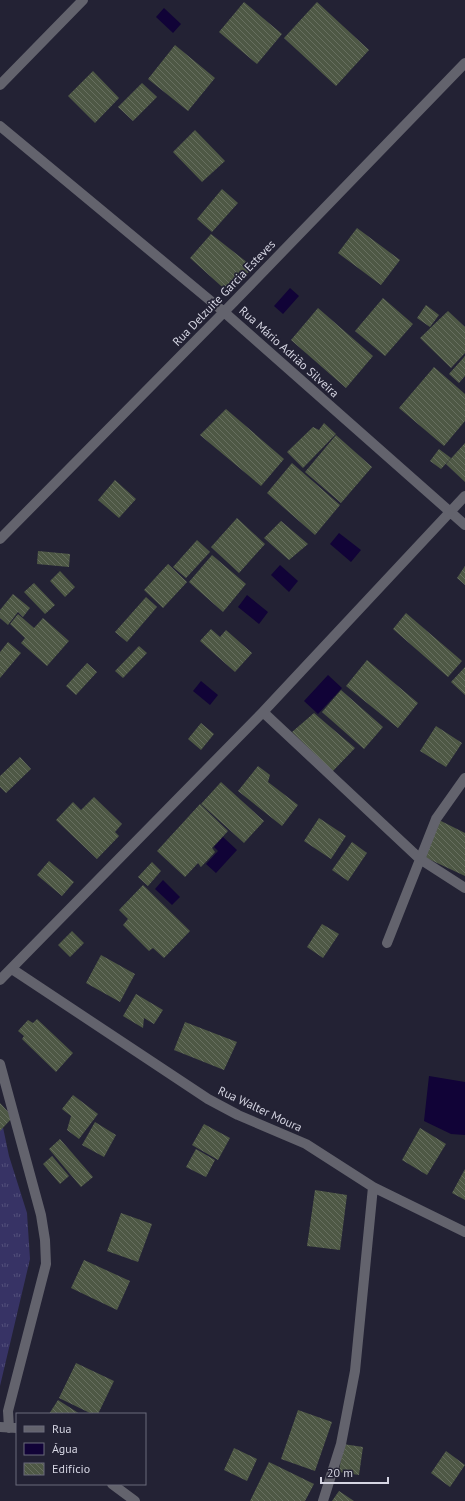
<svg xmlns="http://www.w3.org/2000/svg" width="465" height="1501" font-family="'PT Sans',sans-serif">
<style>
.grass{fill:url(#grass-tufts)}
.water{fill:#110337}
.building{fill:url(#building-back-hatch)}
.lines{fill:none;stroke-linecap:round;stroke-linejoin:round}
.minor{stroke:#63636d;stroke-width:10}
.labels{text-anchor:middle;stroke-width:3.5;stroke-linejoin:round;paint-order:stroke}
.street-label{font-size:12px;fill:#d5d5e2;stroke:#232234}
</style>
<defs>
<pattern id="grass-tufts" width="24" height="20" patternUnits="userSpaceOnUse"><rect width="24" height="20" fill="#373365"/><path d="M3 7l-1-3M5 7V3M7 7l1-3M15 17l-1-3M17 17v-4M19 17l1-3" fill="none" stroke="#53507b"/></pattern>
<pattern id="building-back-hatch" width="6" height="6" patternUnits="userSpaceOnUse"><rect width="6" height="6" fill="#4e5845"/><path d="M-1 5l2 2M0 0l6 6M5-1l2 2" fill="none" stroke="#676f60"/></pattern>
</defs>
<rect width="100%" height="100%" fill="#232234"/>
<path class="grass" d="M 0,1113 L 9,1156 L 27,1213 L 30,1259 L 0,1386 Z"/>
<path class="water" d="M 164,8 L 181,24 L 173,33 L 156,17 Z
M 290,288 L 299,296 L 283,314 L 274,306 Z
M 339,533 L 361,550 L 351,562 L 330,544 Z
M 280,565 L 298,581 L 289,592 L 271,575 Z
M 247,595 L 268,612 L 259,624 L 238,607 Z
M 328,675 L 342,688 L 318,714 L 304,701 Z
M 201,681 L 218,695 L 210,705 L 193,691 Z
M 223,837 L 237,850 L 216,873 L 206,864 L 218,851 L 214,847 Z
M 163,880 L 180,897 L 172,905 L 155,889 Z
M 429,1076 L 465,1082 L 465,1135 L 451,1134 L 424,1121 Z"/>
<path class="building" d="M 244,2 L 282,34 L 257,64 L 219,32 Z
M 317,2 L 369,50 L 336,86 L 284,38 Z
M 175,45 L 215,78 L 188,111 L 148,79 Z
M 93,71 L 119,98 L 95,123 L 68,96 Z
M 142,83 L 157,97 L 133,121 L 118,107 Z
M 195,130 L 225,161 L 202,182 L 173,152 Z
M 222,189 L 238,203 L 212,232 L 197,219 Z
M 357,228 L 400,260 L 381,285 L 338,253 Z
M 211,234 L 253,267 L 230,294 L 190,258 Z
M 383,298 L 413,324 L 385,356 L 355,331 Z
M 426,305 L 439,315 L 430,327 L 417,318 Z
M 318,308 L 373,356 L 346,388 L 291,340 Z
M 448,311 L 465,327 L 465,353 L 451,368 L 420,338 Z
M 465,356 L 465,376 L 459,383 L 449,374 Z
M 434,367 L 465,394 L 465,421 L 444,446 L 399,408 Z
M 226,409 L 284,459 L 261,486 L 200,435 Z
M 324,423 L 336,434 L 303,468 L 287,452 L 313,427 L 319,430 Z
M 336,435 L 372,467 L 341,503 L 305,472 Z
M 465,443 L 465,482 L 446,464 Z
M 439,449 L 451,458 L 441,469 L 430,461 Z
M 292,463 L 340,505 L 315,535 L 267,493 Z
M 115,480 L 136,499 L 119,518 L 98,500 Z
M 237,518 L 265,544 L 239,573 L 211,547 Z
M 281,521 L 308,544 L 289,560 L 264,538 Z
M 197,540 L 210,552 L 186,578 L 173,567 Z
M 38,551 L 70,554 L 69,567 L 37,564 Z
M 212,555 L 246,584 L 223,612 L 189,582 Z
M 168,564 L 187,582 L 163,608 L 144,590 Z
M 465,566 L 465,585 L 457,578 Z
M 60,571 L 75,587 L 65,597 L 50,581 Z
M 34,583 L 55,605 L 45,614 L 24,592 Z
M 13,594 L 30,608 L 23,617 L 18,612 L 8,625 L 0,618 L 0,610 Z
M 146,597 L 157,607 L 127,642 L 115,632 Z
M 406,613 L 462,661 L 448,677 L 393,629 Z
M 18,614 L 34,628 L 43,618 L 69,641 L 47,666 L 21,643 L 25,638 L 10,624 Z
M 211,629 L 220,637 L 226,630 L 252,653 L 235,672 L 200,641 Z
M 8,642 L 21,653 L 0,678 L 0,652 Z
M 139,646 L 147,653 L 123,678 L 115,671 Z
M 367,660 L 418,703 L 398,728 L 346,686 Z
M 87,663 L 97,672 L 76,695 L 66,686 Z
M 465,667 L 465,695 L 451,682 Z
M 341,690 L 383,727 L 364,749 L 322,712 Z
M 314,713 L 355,748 L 332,772 L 292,732 Z
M 201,723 L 214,734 L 201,750 L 188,739 Z
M 436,726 L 462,743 L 446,767 L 420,751 Z
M 20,757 L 31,769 L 6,793 L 0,787 L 0,776 Z
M 258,766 L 270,775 L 268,782 L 298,805 L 282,826 L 238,791 Z
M 221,782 L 264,821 L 244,843 L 201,804 Z
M 94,797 L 122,824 L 115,832 L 119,836 L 97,859 L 56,820 L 73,802 L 81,810 Z
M 200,804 L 228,831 L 212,848 L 215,852 L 201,867 L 198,863 L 185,877 L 157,851 Z
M 319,818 L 346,836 L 331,859 L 304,841 Z
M 439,820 L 465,833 L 465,876 L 422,856 Z
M 352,842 L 367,853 L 348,881 L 332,870 Z
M 49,861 L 74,882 L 62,896 L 37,875 Z
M 152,862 L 161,871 L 148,886 L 138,877 Z
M 143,885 L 190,931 L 164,958 L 153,948 L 149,951 L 123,925 L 128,919 L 119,910 Z
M 322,924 L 339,934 L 323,958 L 307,947 Z
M 72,931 L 84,943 L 70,957 L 58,945 Z
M 101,955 L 135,974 L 120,1002 L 86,983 Z
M 136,994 L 163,1010 L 154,1024 L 144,1018 L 143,1028 L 123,1016 Z
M 37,1019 L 73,1053 L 56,1072 L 22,1039 L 24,1036 L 18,1031 L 28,1020 L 33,1023 Z
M 185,1022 L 237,1042 L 224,1070 L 174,1050 Z
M 73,1095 L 98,1114 L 79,1139 L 67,1130 L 71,1116 L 62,1109 Z
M 0,1103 L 13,1117 L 0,1131 Z
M 95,1122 L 116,1135 L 104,1157 L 82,1145 Z
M 204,1124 L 230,1138 L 218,1160 L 192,1145 Z
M 420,1128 L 446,1144 L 427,1175 L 402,1160 Z
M 60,1139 L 93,1177 L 81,1187 L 49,1149 Z
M 196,1149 L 215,1160 L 206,1177 L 186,1167 Z
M 52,1156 L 69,1176 L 60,1184 L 43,1164 Z
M 465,1169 L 465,1200 L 452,1193 Z
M 315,1190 L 347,1195 L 340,1250 L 307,1246 Z
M 121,1213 L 152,1224 L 138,1262 L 107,1251 Z
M 84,1260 L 130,1281 L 117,1310 L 71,1288 Z
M 76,1363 L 114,1381 L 98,1414 L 92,1414 L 59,1398 Z
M 58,1400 L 80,1414 L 49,1414 Z
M 298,1410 L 332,1422 L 315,1471 L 281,1459 Z
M 343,1444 L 363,1447 L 359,1475 L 339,1472 Z
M 234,1448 L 257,1459 L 247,1481 L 224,1470 Z
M 446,1451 L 465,1465 L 450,1487 L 431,1473 Z
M 269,1462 L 314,1484 L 305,1501 L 250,1501 Z
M 339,1491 L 354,1501 L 332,1501 Z"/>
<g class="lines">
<path class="minor" d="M 0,85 L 83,0
M 0,126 L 224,312 L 465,525
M 0,539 L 224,312 L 465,63
M 263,712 L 420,859 L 465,888
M 387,943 L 436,819 L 465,778
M 12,969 L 208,1099 L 238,1115 L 306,1144 L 373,1187 L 465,1232
M 0,980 L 263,712 L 465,496
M 0,1064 L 41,1215 L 45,1240 L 46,1264 L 8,1411 L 9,1428
M 0,1427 L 17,1428
M 112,1484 L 135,1501
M 323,1501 L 341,1444 L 355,1371 L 373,1187"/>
</g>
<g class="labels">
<g class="street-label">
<text transform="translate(224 293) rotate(-46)" y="4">Rua Delzuite Garcia Esteves</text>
<text transform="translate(289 352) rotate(42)" y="4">Rua Mário Adrião Silveira</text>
<text transform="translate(260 1109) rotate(25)" y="4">Rua Walter Moura</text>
</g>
</g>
<rect x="16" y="1413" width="130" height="72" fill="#232234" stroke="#6a6a7a"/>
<rect x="24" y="1426" width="20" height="6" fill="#63636d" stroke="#6a6a7a"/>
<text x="52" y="1433" font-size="12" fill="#d5d5e2">Rua</text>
<rect x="24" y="1443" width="20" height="12" fill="#110337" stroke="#6a6a7a"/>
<text x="52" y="1453" font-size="12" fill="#d5d5e2">Água</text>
<rect x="24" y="1463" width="20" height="12" fill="url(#building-back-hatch)" stroke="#6a6a7a"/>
<text x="52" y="1473" font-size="12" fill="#d5d5e2">Edifício</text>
<path d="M321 1477v6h67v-6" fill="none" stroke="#d5d5e2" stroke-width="2"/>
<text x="327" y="1477" font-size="12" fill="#d5d5e2" stroke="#232234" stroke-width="3" paint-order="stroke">20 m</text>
</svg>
